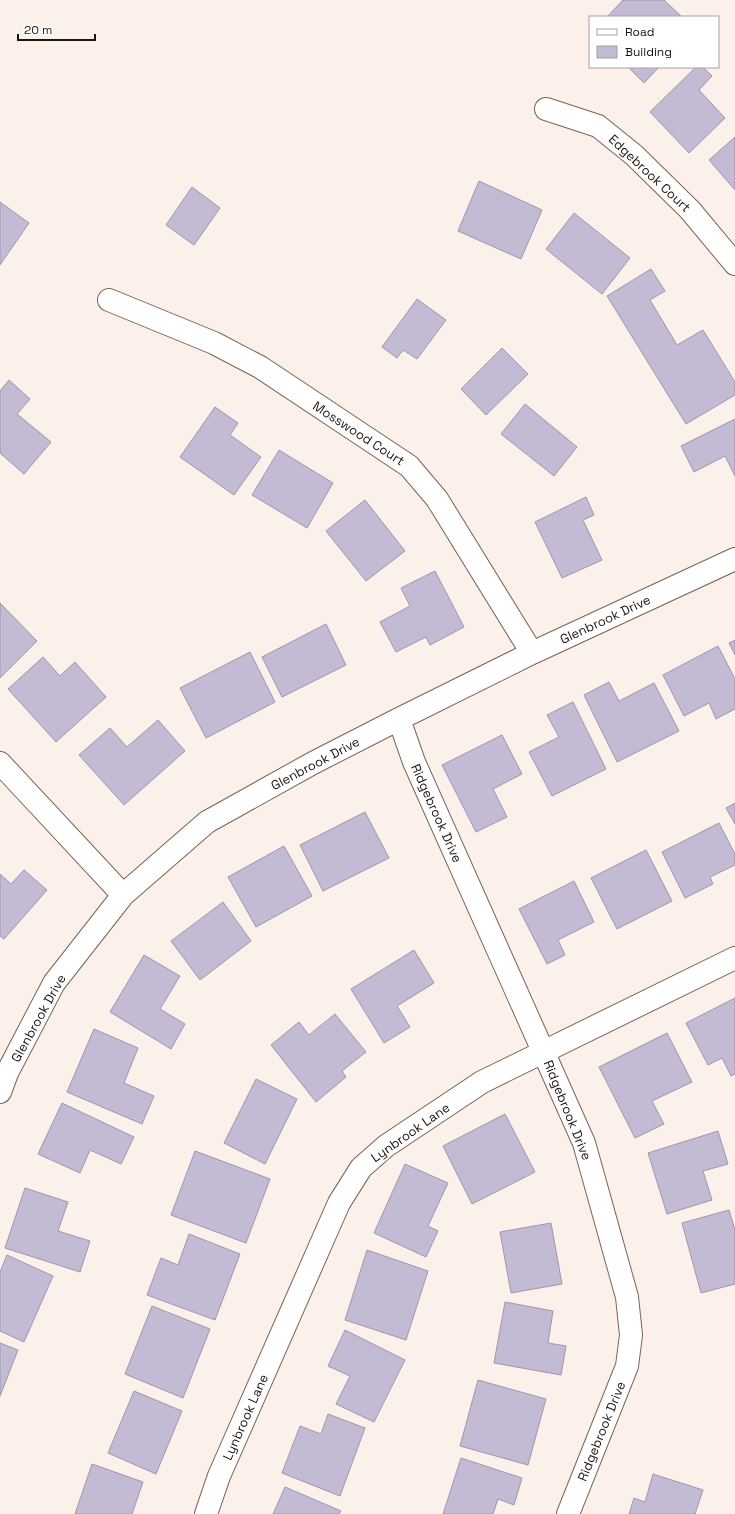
<svg xmlns="http://www.w3.org/2000/svg" width="735" height="1514" font-family="'Space Grotesk',sans-serif">
<style>
.building{fill:#c3bbd4;stroke:#9d96ae}
.lines{fill:none;stroke-linecap:round;stroke-linejoin:round}
.street-casing{stroke:#7a6356;stroke-width:24}
.street{stroke:#fff;stroke-width:22}
.labels{text-anchor:middle;stroke-width:3.5;stroke-linejoin:round;paint-order:stroke}
.street-label{font-size:13px;fill:#1d140f;stroke:#fff}
</style>
<rect width="100%" height="100%" fill="#fbf0ea"/>
<path class="building" d="M 623,0 L 664,0 L 682,17 L 607,17 Z
M 628,67 L 659,67 L 644,83 Z
M 696,67 L 703,67 L 712,76 L 699,90 L 725,118 L 689,153 L 650,112 Z
M 735,137 L 735,190 L 709,160 Z
M 479,181 L 542,210 L 521,259 L 458,231 Z
M 192,187 L 220,208 L 194,245 L 166,225 Z
M 0,202 L 29,223 L 0,265 Z
M 574,213 L 630,258 L 602,294 L 546,249 Z
M 651,269 L 665,291 L 650,300 L 677,345 L 703,330 L 735,382 L 735,395 L 686,424 L 607,296 Z
M 417,299 L 446,320 L 417,359 L 403,350 L 397,358 L 382,347 Z
M 502,348 L 528,374 L 486,415 L 461,389 Z
M 9,380 L 30,399 L 17,414 L 51,442 L 24,474 L 0,453 L 0,391 Z
M 525,404 L 577,447 L 554,476 L 501,434 Z
M 215,407 L 238,423 L 230,435 L 261,457 L 234,495 L 180,457 Z
M 735,419 L 735,476 L 725,456 L 694,472 L 681,446 Z
M 279,450 L 333,483 L 307,528 L 252,495 Z
M 586,497 L 594,515 L 583,520 L 602,560 L 562,578 L 535,522 Z
M 365,500 L 405,551 L 366,581 L 326,531 Z
M 435,571 L 464,627 L 430,645 L 426,637 L 396,652 L 380,622 L 410,606 L 401,588 Z
M 0,603 L 37,641 L 0,678 Z
M 326,624 L 346,665 L 282,697 L 262,657 Z
M 735,640 L 735,655 L 729,643 Z
M 718,646 L 735,679 L 735,709 L 716,719 L 709,703 L 684,716 L 663,675 Z
M 250,652 L 275,702 L 206,738 L 180,688 Z
M 43,657 L 60,676 L 75,662 L 106,697 L 56,742 L 8,689 Z
M 609,682 L 619,701 L 654,683 L 679,731 L 617,762 L 584,695 Z
M 573,702 L 606,769 L 552,796 L 529,752 L 559,737 L 547,715 Z
M 158,720 L 185,751 L 124,805 L 79,755 L 110,728 L 127,747 Z
M 502,735 L 522,774 L 493,789 L 507,817 L 476,832 L 442,765 Z
M 735,803 L 735,824 L 726,808 Z
M 365,812 L 389,858 L 323,891 L 300,845 Z
M 719,823 L 735,854 L 735,865 L 710,877 L 713,884 L 685,898 L 662,852 Z
M 284,846 L 312,896 L 256,927 L 228,877 Z
M 646,850 L 672,901 L 617,929 L 591,878 Z
M 24,870 L 47,890 L 4,939 L 0,936 L 0,874 L 11,884 Z
M 574,881 L 594,922 L 558,940 L 565,955 L 547,964 L 519,909 Z
M 223,902 L 251,941 L 200,980 L 171,941 Z
M 414,950 L 434,983 L 397,1006 L 410,1027 L 384,1043 L 351,989 Z
M 144,955 L 180,976 L 160,1009 L 185,1024 L 171,1049 L 110,1012 Z
M 735,998 L 735,1074 L 731,1076 L 722,1058 L 708,1065 L 686,1023 Z
M 335,1014 L 366,1052 L 342,1071 L 346,1077 L 316,1102 L 271,1045 L 299,1022 L 309,1035 Z
M 94,1029 L 138,1048 L 124,1083 L 154,1096 L 142,1124 L 67,1092 Z
M 667,1033 L 692,1082 L 652,1101 L 664,1124 L 635,1138 L 599,1067 Z
M 256,1079 L 297,1099 L 265,1164 L 224,1143 Z
M 62,1103 L 134,1137 L 121,1164 L 90,1150 L 80,1173 L 38,1154 Z
M 505,1114 L 535,1172 L 472,1204 L 443,1146 Z
M 718,1131 L 728,1164 L 703,1171 L 712,1200 L 667,1214 L 648,1153 Z
M 195,1151 L 270,1179 L 246,1243 L 171,1215 Z
M 405,1164 L 448,1183 L 428,1226 L 438,1231 L 426,1257 L 374,1233 Z
M 25,1188 L 68,1202 L 58,1231 L 90,1241 L 80,1272 L 5,1248 Z
M 729,1210 L 735,1230 L 735,1284 L 701,1293 L 682,1223 Z
M 551,1223 L 562,1284 L 511,1293 L 500,1232 Z
M 189,1234 L 240,1254 L 215,1320 L 147,1295 L 161,1258 L 178,1265 Z
M 367,1250 L 428,1271 L 406,1340 L 345,1320 Z
M 7,1255 L 53,1276 L 24,1342 L 0,1331 L 0,1272 Z
M 505,1302 L 553,1311 L 548,1343 L 566,1346 L 561,1375 L 494,1363 Z
M 152,1306 L 210,1329 L 183,1398 L 125,1374 Z
M 345,1330 L 405,1360 L 374,1422 L 336,1404 L 350,1376 L 328,1366 Z
M 0,1343 L 18,1350 L 0,1396 Z
M 478,1380 L 546,1399 L 528,1465 L 460,1446 Z
M 134,1391 L 182,1411 L 156,1474 L 108,1453 Z
M 328,1414 L 365,1428 L 340,1496 L 282,1473 L 300,1426 L 321,1434 Z
M 461,1458 L 522,1478 L 514,1505 L 498,1499 L 493,1514 L 443,1514 Z
M 92,1464 L 143,1482 L 132,1514 L 75,1514 Z
M 653,1474 L 703,1490 L 695,1514 L 629,1514 L 634,1498 L 645,1502 Z
M 285,1487 L 341,1511 L 339,1514 L 273,1514 Z"/>
<g class="lines">
<g class="street-casing">
<path id="street" d="M 546,109 L 598,126 L 634,155 L 690,210 L 735,264
M 109,300 L 214,343 L 260,367 L 409,466 L 437,499 L 532,653
M 399,719 L 414,762 L 584,1143 L 627,1297 L 631,1335 L 627,1366 L 568,1514
M 0,763 L 123,895
M 0,1092 L 7,1073 L 54,983 L 123,895 L 207,822 L 313,763 L 399,719 L 532,653 L 735,559
M 206,1514 L 219,1476 L 339,1203 L 361,1168 L 386,1146 L 482,1082 L 735,958"/>
</g>
<use href="#street" class="street"/>
</g>
<g class="labels">
<g class="street-label">
<text transform="translate(650 173) rotate(43)" y="5">Edgebrook Court</text>
<text transform="translate(359 433) rotate(33)" y="5">Mosswood Court</text>
<text transform="translate(605 619) rotate(-25)" y="5">Glenbrook Drive</text>
<text transform="translate(315 763) rotate(-28)" y="5">Glenbrook Drive</text>
<text transform="translate(437 813) rotate(66)" y="5">Ridgebrook Drive</text>
<text transform="translate(38 1018) rotate(-61)" y="5">Glenbrook Drive</text>
<text transform="translate(568 1110) rotate(68)" y="5">Ridgebrook Drive</text>
<text transform="translate(410 1132) rotate(-35)" y="5">Lynbrook Lane</text>
<text transform="translate(245 1417) rotate(-66)" y="5">Lynbrook Lane</text>
<text transform="translate(601 1431) rotate(-68)" y="5">Ridgebrook Drive</text>
</g>
</g>
<rect x="589" y="16" width="130" height="52" fill="#ffffff" stroke="#a5a19f"/>
<rect x="597" y="29" width="20" height="6" fill="#ffffff" stroke="#a5a19f"/>
<text x="625" y="36" font-size="12" fill="#1d140f">Road</text>
<rect x="597" y="46" width="20" height="12" fill="#c3bbd4" stroke="#a5a19f"/>
<text x="625" y="56" font-size="12" fill="#1d140f">Building</text>
<path d="M18 34v6h77v-6" fill="none" stroke="#1d140f" stroke-width="2"/>
<text x="24" y="34" font-size="12" fill="#1d140f" stroke="#ffffff" stroke-width="3" paint-order="stroke">20 m</text>
</svg>
